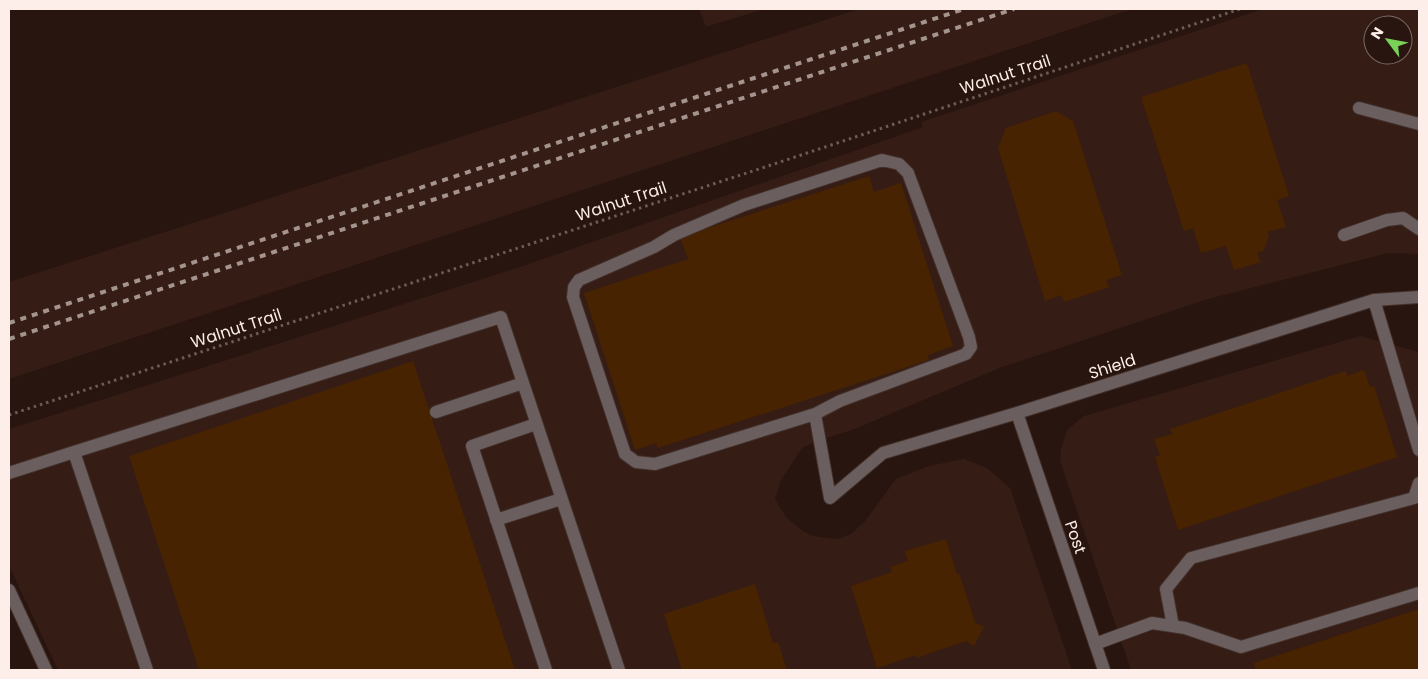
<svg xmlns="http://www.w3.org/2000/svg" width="1428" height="679" font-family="Poppins,sans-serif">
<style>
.built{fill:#351c14;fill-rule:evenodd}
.building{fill:#482301}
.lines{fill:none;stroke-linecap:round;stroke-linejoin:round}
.minor-casing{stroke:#422f29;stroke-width:14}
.path{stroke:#6d5b56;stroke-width:3;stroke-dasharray:2.5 4;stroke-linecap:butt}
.minor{stroke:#6a5e5f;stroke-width:12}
.rail{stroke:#a4938e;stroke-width:4;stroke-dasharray:6 6;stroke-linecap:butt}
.labels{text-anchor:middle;stroke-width:4;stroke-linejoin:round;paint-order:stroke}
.street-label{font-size:16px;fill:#fdeeea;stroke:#28150f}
</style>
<rect width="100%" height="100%" fill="#28150f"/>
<path class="built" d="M 699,9 L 764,9 L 706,27 Z
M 859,9 L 1132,9 L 9,379 L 9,282 Z
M 1263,9 L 1419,9 L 1419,254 L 1388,253 L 1208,299 L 1002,367 L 852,430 L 821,440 L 802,448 L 781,480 L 775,499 L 786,517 L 803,531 L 813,536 L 838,539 L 851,534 L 865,521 L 896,479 L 929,466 L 964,459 L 987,468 L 1010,488 L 1072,670 L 58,670 L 9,566 L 9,429 L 520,267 L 923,127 L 921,122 ZM 1373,25 L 1403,25 L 1403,55 L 1373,55 Z
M 1360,336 L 1419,352 L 1419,670 L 1131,670 L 1060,461 L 1061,448 L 1068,429 L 1084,416 Z"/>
<path class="building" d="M 1247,63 L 1289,196 L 1277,200 L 1286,227 L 1267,232 L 1269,237 L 1263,251 L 1257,253 L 1261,262 L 1234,270 L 1226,246 L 1201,253 L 1193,228 L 1184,231 L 1141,97 Z
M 1056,111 L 1073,121 L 1122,275 L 1106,280 L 1109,287 L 1064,302 L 1061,295 L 1045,301 L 998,148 L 1006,128 Z
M 869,176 L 874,192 L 901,183 L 953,346 L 928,355 L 929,360 L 658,448 L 656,443 L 635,450 L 584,293 L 688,259 L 680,237 Z
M 413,361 L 515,670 L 199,670 L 129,456 Z
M 1364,370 L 1370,387 L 1374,386 L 1397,457 L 1178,530 L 1155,457 L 1160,455 L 1154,439 L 1172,434 L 1170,429 L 1346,371 L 1347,376 Z
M 946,539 L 957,575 L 959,573 L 975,622 L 984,627 L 974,646 L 966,641 L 916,658 L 916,655 L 877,668 L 851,586 L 892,572 L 890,567 L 908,561 L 905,551 Z
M 755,584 L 773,643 L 778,642 L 787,670 L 682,670 L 664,614 Z
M 1419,609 L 1419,670 L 1256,670 L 1254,663 Z"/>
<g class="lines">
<g class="minor-casing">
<path id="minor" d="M 1359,108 L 1419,124
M 882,160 L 899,164 L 908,173 L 969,337 L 971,347 L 966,354 L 840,401 L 815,414 L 655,464 L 636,462 L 625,454 L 573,297 L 574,287 L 579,280 L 654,247 L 674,235 L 744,205 Z
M 1344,235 L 1387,220 L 1403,218 L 1419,229
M 1374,300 L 1419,450
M 436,412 L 523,383
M 1017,413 L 1104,670
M 815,414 L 830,498 L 883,453 L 1017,413 L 1374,300 L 1419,297
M 536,424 L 472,446 L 546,670
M 9,473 L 74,452
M 496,520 L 561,499
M 9,590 L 46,670
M 1173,626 L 1166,589 L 1191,558 L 1414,498 L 1419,483
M 1095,644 L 1152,623 L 1185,628 L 1241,647 L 1419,593
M 147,670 L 74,452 L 501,317 L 619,670"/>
</g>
<path class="path" d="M 9,415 L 765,167 L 1240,9"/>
<use href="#minor" class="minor"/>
<path class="rail" d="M 9,323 L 964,9
M 9,339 L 1014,9"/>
</g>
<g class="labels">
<g class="street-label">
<text transform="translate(1005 74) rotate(-18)" y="6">Walnut Trail</text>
<text transform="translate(621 201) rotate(-18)" y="6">Walnut Trail</text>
<text transform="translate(236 328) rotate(-18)" y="6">Walnut Trail</text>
<text transform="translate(1112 366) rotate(-18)" y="6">Shield</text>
<text transform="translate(1076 537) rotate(71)" y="6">Post</text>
</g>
</g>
<rect width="1428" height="679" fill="none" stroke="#fdeeea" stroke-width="20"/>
<g transform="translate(1388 40) rotate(302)"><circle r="24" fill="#28150f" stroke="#7d6c67"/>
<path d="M0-4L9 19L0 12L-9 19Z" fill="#79d158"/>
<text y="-8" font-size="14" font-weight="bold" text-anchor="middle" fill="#fdeeea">N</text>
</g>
</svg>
